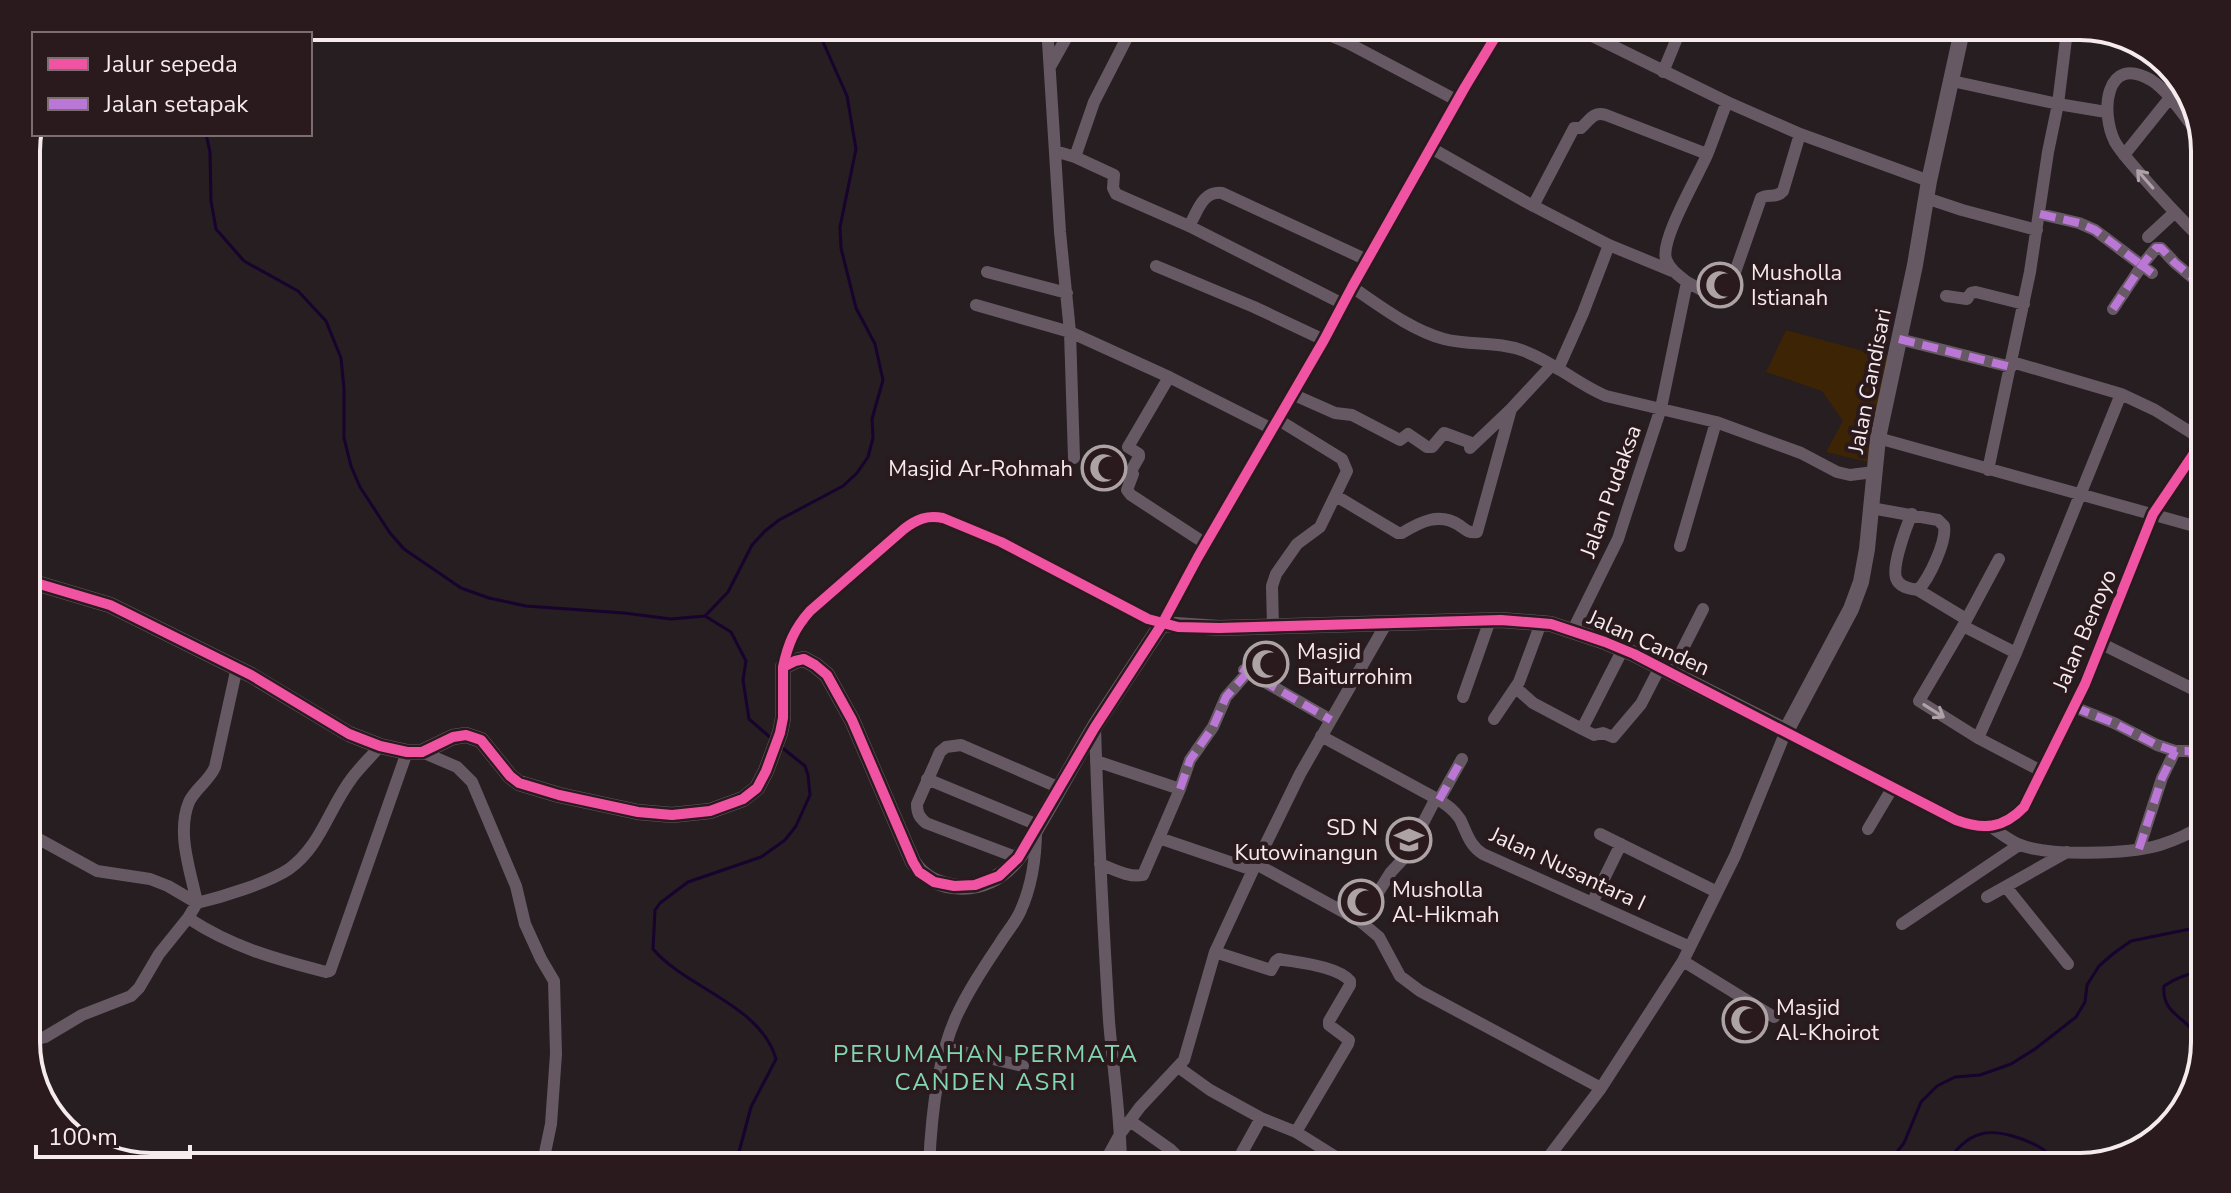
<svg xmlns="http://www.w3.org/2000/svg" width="2231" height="1193" font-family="'Nunito Sans',sans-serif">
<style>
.green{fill:#3c2404}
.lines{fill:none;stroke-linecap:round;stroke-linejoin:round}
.stream{stroke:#17032e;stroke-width:3}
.minor{stroke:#665963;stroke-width:12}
.tertiary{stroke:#665963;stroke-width:16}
.quiet{stroke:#ba77d6;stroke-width:8;stroke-dasharray:16 8;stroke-linecap:butt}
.cycleway-casing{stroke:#2a1a1e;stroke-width:15}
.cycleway{stroke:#f153a3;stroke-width:10}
.oneway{stroke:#aea2a8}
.labels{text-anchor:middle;stroke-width:8;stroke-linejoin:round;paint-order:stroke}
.poi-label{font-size:22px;fill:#f5eaec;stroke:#2a1a1e;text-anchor:start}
.street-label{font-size:22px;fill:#f5eaec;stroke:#2a1a1e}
.neighbourhood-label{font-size:24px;letter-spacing:2px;fill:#80d8b3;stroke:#2a1a1e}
.rim{fill:none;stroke:#f5eaec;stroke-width:4}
</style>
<rect width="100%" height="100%" fill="#261e20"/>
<path class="green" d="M 1786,330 L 1878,355 L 1891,355 L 1868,462 L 1826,452 L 1843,421 L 1822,391 L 1766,372 Z"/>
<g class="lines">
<path class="stream" d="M 206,134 L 210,152 L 211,201 L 216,229 L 244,261 L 298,291 L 326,321 L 341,358 L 344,389 L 344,438 L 351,466 L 360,487 L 390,533 L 404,549 L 461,588 L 489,598 L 526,606 L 624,613 L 671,619 L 705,616 L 731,632 L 746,661 L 743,680 L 749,719 L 771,738
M 705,616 L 728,592 L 752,545 L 765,531 L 779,520 L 843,486 L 857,473 L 868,457 L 873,438 L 872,419 L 883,380 L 875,344 L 856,308 L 841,248 L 840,227 L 856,149 L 847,96 L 816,26
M 2202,1055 C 2201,1050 2201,1046 2199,1041 C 2190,1017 2161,1016 2164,986 C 2177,977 2189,973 2205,971
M 735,1167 L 751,1107 L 776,1059 C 760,1004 687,989 653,949 L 655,910 L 660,903 L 688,882 L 761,857 L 785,840 L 796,826 L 810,795 L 808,775 L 805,766 L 780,746
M 1885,1167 L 1904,1143 L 1921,1102 L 1937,1086 L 1955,1077 L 1980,1075 L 2011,1064 L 2035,1049 L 2076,1017 L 2085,1002 L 2087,985 L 2099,966 L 2114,953 L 2131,941 L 2205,926
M 1944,1167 C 1952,1154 1965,1138 1981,1134 C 1998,1129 2026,1139 2041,1148 C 2050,1154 2056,1163 2066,1167"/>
<path class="minor" d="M 1047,26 L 1060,232 L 1070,332 L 1074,458
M 1308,26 L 1348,43 L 1458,101
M 1572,26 L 1727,102 L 1800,134 L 1929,181
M 1932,26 L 1962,33
M 1051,65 L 1073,26
M 1663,72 L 1682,26
M 1952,81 L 2058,104 L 2067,31 L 2071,29 L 2097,30
M 2203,140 C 2188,122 2170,92 2151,80 C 2105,53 2100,113 2115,142 C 2122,154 2133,165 2142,176 C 2162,199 2183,221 2205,243
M 1431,148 L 1526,202 L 1609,245 L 1672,271
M 1055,151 L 1075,157 L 1114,175 L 1113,188 L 1116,194 L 1189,226 L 1343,304
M 2124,155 L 2169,99
M 1075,157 L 1094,102 L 1133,26
M 1926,198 L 1962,210 L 2037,230
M 1533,206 L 1574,128 L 1581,128 C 1590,120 1593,111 1606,115 L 1707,154
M 2040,214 L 2079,223 L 2095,230 L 2152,273
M 1189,226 C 1198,211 1202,191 1222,193 L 1367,260
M 2148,237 L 2174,213
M 1156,266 L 1254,307 L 1324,340
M 987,272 L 1067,293
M 1687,282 L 1716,298 L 1726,298 L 1761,198 C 1768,193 1776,199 1783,191 L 1800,134
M 1352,287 C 1380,306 1411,330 1444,339 C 1471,346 1498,341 1524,351 C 1554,362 1577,384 1606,396 L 1716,422 L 1801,453 L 1837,472 L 1850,475 L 1874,472
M 1946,296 L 1967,299 L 1971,293 L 1976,292 L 2024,304
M 976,305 L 1070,332 L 1169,377 L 1272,429
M 2113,309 L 2143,264 L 2156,248 L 2161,248 L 2175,263 L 2205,288
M 1899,339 L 2011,367
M 2012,362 L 2121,394 L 2155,410 L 2203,440
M 1558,369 L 1583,313 L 1609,245
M 1169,377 L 1128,447 L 1139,454 L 1139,457 L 1131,471 L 1133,474 L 1127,490 L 1131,495 L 1206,544
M 1292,394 L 1335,413 L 1352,415 L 1400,440 L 1408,434 L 1427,447 L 1432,447 L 1444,433 L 1474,444
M 1878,438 L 2205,529
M 1470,448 L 1511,409 L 1552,365
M 1988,470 L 2030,272 L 2048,152 L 2058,104 L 2106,112
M 1336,496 L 1398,533 L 1402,533 C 1420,522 1439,512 1459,525 C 1466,530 1468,533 1477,532 L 1511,409
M 1871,508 L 1938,520 L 1944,526 C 1947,541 1929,579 1918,590 L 1966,619
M 1912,514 C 1906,527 1892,565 1896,578 C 1899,587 1909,589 1918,590
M 1680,546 L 1716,422
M 1999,559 L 1963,626 L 1919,701 L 1978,738 L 2041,771
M 1963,626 L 2016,653 L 1978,738
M 1273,627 L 1272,586 L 1276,574 L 1297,544 L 1320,527 L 1347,471 L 1342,459 L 1277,419
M 1573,630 L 1618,539 L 1626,514 L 1661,408 L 1687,282 C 1679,276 1669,269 1666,259 C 1660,240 1698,176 1707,155 C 1714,138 1720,119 1727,102
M 2102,644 L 2205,695
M 2016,653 L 2121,394
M 783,667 C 788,644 794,629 810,611 L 904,529 L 920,518 L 943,518 L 1001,542 L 1148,619 L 1162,624 L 1198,557 L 1324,340 L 1352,287 L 1465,87 L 1502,26
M 1244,670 L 1331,720
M 1671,672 L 1703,609
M 1516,688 L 1533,703 L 1582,729 L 1594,735 L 1603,733 L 1613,737 L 1641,704 L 1660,667
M 1463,697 L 1490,620
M 2074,707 L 2114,723 L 2157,745 L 2175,751 L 2188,751 L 2205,758
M 1494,719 L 1519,682 L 1541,623
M 1095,727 C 1098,825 1103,923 1109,1021 C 1113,1069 1121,1118 1121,1167
M 1582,729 L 1623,649
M 1321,736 L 1439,800 C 1448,806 1454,810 1460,819 C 1467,833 1469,845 1483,854 L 1690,947
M 422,752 L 457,767 L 472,782 L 516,886 L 525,924 L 541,959 L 554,981 L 556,1054 L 551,1124 L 542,1167
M 1096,761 L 1180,789 L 1159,838 L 1253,870
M 927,779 L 1038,825
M 1180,789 L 1190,760 L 1213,727 L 1226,697 L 1248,672
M 1439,800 L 1462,759
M 1991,827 C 2000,833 2009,840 2018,844 C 2048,857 2129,854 2160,845 C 2176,840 2191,833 2205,824
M 1868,829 L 1893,787
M 26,832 L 97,871 L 150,879 L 168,886 L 197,903 C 222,897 268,883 289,869 C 321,846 329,808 352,778 C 360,767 371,757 380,746
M 1600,834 L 1717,892
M 2139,849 L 2162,778 L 2175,751
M 1018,858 L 926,823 C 919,817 917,813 917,804 L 940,752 L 946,747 L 961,745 L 1060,788
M 1100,864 C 1113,869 1129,878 1143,875 L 1159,838
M 1256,864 L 1360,921 L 1379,937 L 1400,976 L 1420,991 L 1601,1088
M 2006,887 L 2068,964
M 1987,897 L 2067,852
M 1592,903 L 1621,844
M 188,918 C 232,947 275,959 326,972 L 330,971 L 407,752
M 1360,921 L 1391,872 L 1406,856 L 1436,798
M 1902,924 L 2019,845
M 1215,952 L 1271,970 L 1276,961 L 1279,959 C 1300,963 1337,966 1350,981 L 1350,985 L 1329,1021 L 1329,1025 L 1349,1040 L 1348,1044 L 1296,1132
M 1683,961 L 1774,1017
M 26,1042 L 45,1037 L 82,1015 L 131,996 L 139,988 L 159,954 L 188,918 L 197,903 C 191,872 176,833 189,802 C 195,789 209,781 215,767 L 237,667
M 946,1048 L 1023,1066
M 1178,1067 L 1210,1090 L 1261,1118 L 1296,1132 L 1352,1167
M 1130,1121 L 1171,1150 L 1189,1167
M 929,1167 C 931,1121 937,1059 956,1017 C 968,991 984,967 1000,943 C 1006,933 1015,923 1020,912 C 1032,886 1036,857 1036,829
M 1102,1167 L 1120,1134 L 1140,1107 L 1184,1060 L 1215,952 L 1253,870 L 1300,774 L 1386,624
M 1234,1167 L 1261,1118
M 1541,1167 L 1601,1088 L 1683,961 L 1735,856 L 1786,731 L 1918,800 L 1969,825 L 1991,827 L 2007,822 L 2024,807 L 2085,684 L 2153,514 L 2205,437"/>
<path class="tertiary" d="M 26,580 L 110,605 L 251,675 L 349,734 L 380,746 L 407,752 L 422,752 L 453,737 L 466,735 L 481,740 L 510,776 L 519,783 L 559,795 L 638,812 L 672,815 L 710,811 L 743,799 L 757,788 L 766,771 L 780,733 L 783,718 L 783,667 L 795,661 L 804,659 L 815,665 L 827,675 L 852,720 L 913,862 C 931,890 973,894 1000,875 C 1019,862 1029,841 1040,822 C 1059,790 1076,758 1095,726 C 1117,692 1140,658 1162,624 L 1219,628 L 1501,620 L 1551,624 L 1605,642 L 1634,654 L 1786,731 L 1851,609 L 1861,582 L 1867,549 L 1878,438 L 1915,265 L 1929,181 L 1963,26"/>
<path class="quiet" d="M 2040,214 L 2079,223 L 2095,230 L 2152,273
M 2113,309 L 2143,264 L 2156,248 L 2161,248 L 2175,263 L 2205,288
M 1899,339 L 2011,367
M 1241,668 L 1331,720
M 2074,707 L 2114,723 L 2157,745 L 2175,751 L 2188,751 L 2205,758
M 1180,789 L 1190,760 L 1213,727 L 1226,697 L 1248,672
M 1439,800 L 1462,759
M 2139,849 L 2162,778 L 2175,751"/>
<g class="cycleway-casing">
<path id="cycleway" d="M 26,580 L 110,605 L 251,675 L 349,734 L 380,746 L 407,752 L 422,752 L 453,737 L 466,735 L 481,740 L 510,776 L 519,783 L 559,795 L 638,812 L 672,815 L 710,811 L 743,799 L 757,788 L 766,771 L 780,733 L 783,718 L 783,667 L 795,661 L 804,659 L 815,665 L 827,675 L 852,720 L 913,862 L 919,872 L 934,882 L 954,886 L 975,885 L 999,876 L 1018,858 L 1095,727 L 1162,624 L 1198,557 L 1324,340 L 1352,287 L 1465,87 L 1502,26
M 783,667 C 788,644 794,629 810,611 L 904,529 C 917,519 927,515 943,518 L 1001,542 L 1148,619 L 1178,627 L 1219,628 L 1501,620 L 1551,624 L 1605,642 L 1634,654 L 1956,820 C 1983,830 2003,829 2024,807 L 2085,684 L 2153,514 L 2205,437"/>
</g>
<use href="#cycleway" class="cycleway"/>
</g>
<defs><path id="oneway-shaft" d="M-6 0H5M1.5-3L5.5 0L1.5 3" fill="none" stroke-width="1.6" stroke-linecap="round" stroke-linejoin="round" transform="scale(2)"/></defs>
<g class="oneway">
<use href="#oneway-shaft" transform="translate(2145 179) rotate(-131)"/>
<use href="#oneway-shaft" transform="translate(1934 711) rotate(32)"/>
</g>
<defs>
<g id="mosque-ring" transform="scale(2.3)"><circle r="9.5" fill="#2a1a1e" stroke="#ada3a5" stroke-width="1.5"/><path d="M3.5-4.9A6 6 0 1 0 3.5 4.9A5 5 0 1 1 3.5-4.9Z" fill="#ada3a5"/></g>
<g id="school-ring" transform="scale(2.3)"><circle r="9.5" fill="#2a1a1e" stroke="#ada3a5" stroke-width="1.5"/><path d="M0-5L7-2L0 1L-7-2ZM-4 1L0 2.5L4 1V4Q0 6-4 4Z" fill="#ada3a5"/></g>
</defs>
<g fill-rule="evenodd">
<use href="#mosque-ring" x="1720" y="285"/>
<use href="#mosque-ring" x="1104" y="468"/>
<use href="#mosque-ring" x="1266" y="664"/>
<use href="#school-ring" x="1409" y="840"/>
<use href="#mosque-ring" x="1361" y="902"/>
<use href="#mosque-ring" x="1745" y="1020"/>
</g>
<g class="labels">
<g class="poi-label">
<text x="1751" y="280">Musholla<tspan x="1751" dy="25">Istianah</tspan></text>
<text x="1073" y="476" text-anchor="end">Masjid Ar-Rohmah</text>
<text x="1297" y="659">Masjid<tspan x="1297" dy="25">Baiturrohim</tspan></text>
<text x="1378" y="835" text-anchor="end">SD N<tspan x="1378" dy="25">Kutowinangun</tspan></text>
<text x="1392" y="897">Musholla<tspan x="1392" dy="25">Al-Hikmah</tspan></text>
<text x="1776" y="1015">Masjid<tspan x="1776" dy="25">Al-Khoirot</tspan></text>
</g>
<g class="street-label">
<text transform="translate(1869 381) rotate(-79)" y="8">Jalan Candisari</text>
<text transform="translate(1610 491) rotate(-70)" y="8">Jalan Pudaksa</text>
<text transform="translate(2084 630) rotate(-67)" y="8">Jalan Benoyo</text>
<text transform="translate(1649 642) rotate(24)" y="8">Jalan Canden</text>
<text transform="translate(1568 868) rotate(25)" y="8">Jalan Nusantara I</text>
</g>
<g class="neighbourhood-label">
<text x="986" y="1062">PERUMAHAN PERMATA<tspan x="986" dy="28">CANDEN ASRI</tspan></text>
</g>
</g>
<path d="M0 0H2231V1193H0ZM151 40H2080A111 111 0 0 1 2191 151V1042A111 111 0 0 1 2080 1153H151A111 111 0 0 1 40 1042V151A111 111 0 0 1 151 40Z" fill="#2a1a1e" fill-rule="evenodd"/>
<path class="rim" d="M151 40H2080A111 111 0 0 1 2191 151V1042A111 111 0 0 1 2080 1153H151A111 111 0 0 1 40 1042V151A111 111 0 0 1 151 40Z"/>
<rect x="32" y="32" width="280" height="104" fill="#2a1a1e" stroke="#7b6d70" stroke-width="2"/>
<rect x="48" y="58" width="40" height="12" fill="#f153a3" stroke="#7b6d70" stroke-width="2"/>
<text x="104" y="72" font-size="24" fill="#f5eaec">Jalur sepeda</text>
<rect x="48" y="98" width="40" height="12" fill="#ba77d6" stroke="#7b6d70" stroke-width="2"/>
<text x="104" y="112" font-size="24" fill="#f5eaec">Jalan setapak</text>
<path d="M36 1145v12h154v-12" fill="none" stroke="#f5eaec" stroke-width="4"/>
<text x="48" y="1145" font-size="24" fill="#f5eaec" stroke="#2a1a1e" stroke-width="6" paint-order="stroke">100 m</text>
</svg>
